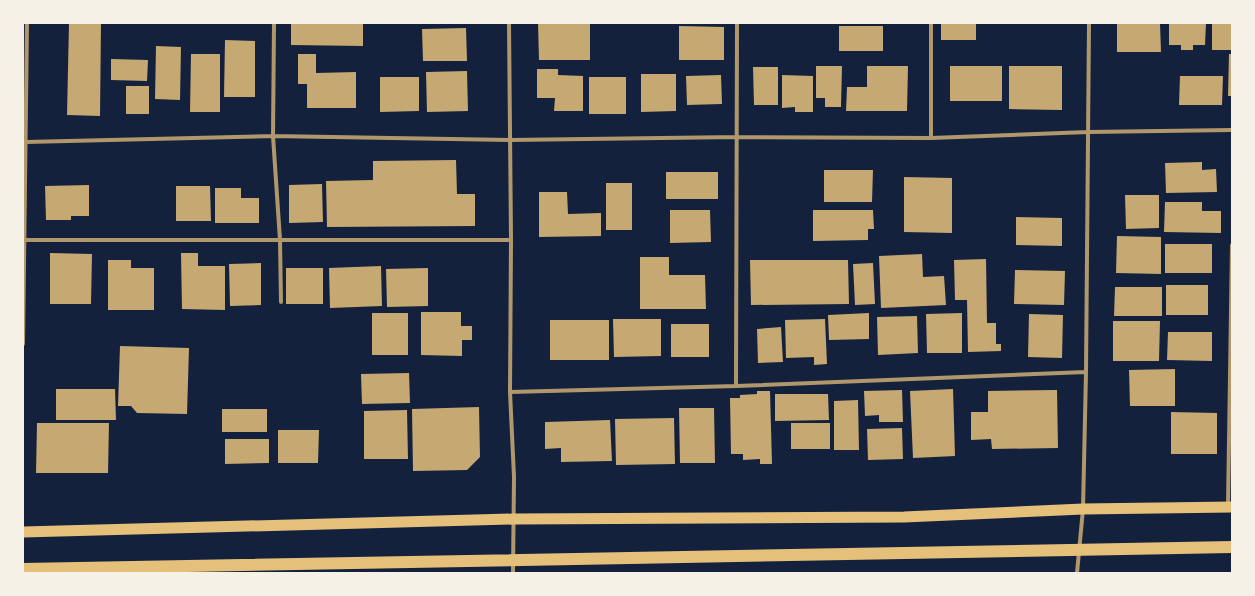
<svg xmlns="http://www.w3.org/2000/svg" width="1255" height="596" font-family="'PT Sans',sans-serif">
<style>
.building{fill:#c6a872}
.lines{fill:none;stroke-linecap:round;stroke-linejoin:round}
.minor{stroke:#b1986c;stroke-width:4}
.trunk{stroke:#e5c07b;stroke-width:11}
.motorway{stroke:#e5c07b;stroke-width:12}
</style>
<rect width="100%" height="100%" fill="#14213d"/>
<path class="building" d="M 69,23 L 101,23 L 100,116 L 67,115 Z
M 291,23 L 363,23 L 363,46 L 291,45 Z
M 538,23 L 590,23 L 590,60 L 539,60 Z
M 941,23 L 976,23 L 976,40 L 941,40 Z
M 1117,23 L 1160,23 L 1161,52 L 1117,52 Z
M 1169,23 L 1206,23 L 1205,45 L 1193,45 L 1193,50 L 1181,50 L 1181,45 L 1169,45 Z
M 1212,23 L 1232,23 L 1232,50 L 1212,50 Z
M 679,26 L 724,27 L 724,60 L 679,60 Z
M 839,26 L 883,26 L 883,51 L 839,51 Z
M 466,28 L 467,61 L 423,61 L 422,29 Z
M 225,40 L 255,41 L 255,97 L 224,97 Z
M 156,46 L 181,47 L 180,100 L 155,99 Z
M 191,54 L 220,54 L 220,112 L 190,112 Z
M 298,54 L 316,54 L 316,73 L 356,72 L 356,108 L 307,108 L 307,84 L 298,84 Z
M 1229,54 L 1232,54 L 1232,96 L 1228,96 Z
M 111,59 L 148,60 L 147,81 L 111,80 Z
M 816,66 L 842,66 L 841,107 L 825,107 L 825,98 L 816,98 Z
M 867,66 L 908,66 L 907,111 L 846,111 L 847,87 L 867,87 Z
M 950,66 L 1002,66 L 1002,101 L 950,101 Z
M 1009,66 L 1062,66 L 1062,110 L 1009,109 Z
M 753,67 L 778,67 L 778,105 L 754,105 Z
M 537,69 L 558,69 L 558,75 L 583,76 L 583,111 L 554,111 L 555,98 L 537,98 Z
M 467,71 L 468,111 L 427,112 L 426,72 Z
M 641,74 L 676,74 L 676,111 L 641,112 Z
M 721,75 L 722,104 L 687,105 L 686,76 Z
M 782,75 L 813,76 L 813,112 L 795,112 L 795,107 L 782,108 Z
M 1180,76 L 1223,76 L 1222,105 L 1179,105 Z
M 380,77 L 419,77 L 419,111 L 380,112 Z
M 589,77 L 626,77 L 626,114 L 589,114 Z
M 126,86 L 149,86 L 149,114 L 126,114 Z
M 456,160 L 457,194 L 475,194 L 475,226 L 327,227 L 326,181 L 373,180 L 373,161 Z
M 1202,162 L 1202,170 L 1216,169 L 1217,192 L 1166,193 L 1165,163 Z
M 824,170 L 873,170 L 872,202 L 824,202 Z
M 666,172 L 718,172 L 718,199 L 666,199 Z
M 904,177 L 952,178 L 952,233 L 904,232 Z
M 606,183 L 632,183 L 632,230 L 606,230 Z
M 322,184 L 323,222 L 289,223 L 289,185 Z
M 89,185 L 89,216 L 71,216 L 71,220 L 46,220 L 45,186 Z
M 176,186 L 210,186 L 211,221 L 176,221 Z
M 215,188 L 241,188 L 241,198 L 259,198 L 259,223 L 215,223 Z
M 539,192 L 567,192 L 568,214 L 601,213 L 601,236 L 539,237 Z
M 1125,195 L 1159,195 L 1159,228 L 1126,229 Z
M 1165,202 L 1202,202 L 1202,211 L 1221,211 L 1221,233 L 1164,232 Z
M 670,210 L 710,210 L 711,242 L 670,243 Z
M 813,210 L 873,210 L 874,229 L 868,229 L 868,240 L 813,241 Z
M 1016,217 L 1062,218 L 1062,246 L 1016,245 Z
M 1117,236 L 1161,237 L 1161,274 L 1116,273 Z
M 1165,244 L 1212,244 L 1212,273 L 1165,273 Z
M 50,253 L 92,254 L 91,304 L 50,304 Z
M 181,253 L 198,253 L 198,266 L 225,266 L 225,310 L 182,309 Z
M 922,254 L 923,277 L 944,276 L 946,305 L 881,308 L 879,256 Z
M 640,257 L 669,257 L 669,275 L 705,275 L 706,309 L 640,309 Z
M 986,259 L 987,323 L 996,323 L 996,344 L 1001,344 L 1001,351 L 968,352 L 967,300 L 955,300 L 954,260 Z
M 108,260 L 131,260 L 131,268 L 154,268 L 154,310 L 108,310 Z
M 750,260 L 848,260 L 849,304 L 751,305 Z
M 261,263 L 261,305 L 230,306 L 229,264 Z
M 873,263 L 875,304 L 855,305 L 853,264 Z
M 381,266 L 382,306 L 330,308 L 329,268 Z
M 286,268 L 323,268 L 323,304 L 286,304 Z
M 428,268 L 428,306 L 387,307 L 386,269 Z
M 1015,270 L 1065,271 L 1064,305 L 1014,304 Z
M 1166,285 L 1208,285 L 1208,315 L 1166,315 Z
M 1115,287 L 1162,287 L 1162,316 L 1114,316 Z
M 421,312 L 461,312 L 461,326 L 472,326 L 472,340 L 462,340 L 462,356 L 421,355 Z
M 372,313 L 408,313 L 408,355 L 372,355 Z
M 869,313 L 869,339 L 829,340 L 828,315 Z
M 962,313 L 962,353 L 927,353 L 926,314 Z
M 1029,314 L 1063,315 L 1062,358 L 1028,357 Z
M 917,316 L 918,353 L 878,355 L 877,317 Z
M 613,319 L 661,319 L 661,356 L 614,357 Z
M 825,319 L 827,364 L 814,365 L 814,357 L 786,358 L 785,320 Z
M 550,320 L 609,320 L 609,360 L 550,360 Z
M 1113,321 L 1160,321 L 1159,361 L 1113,361 Z
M 671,324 L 709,324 L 709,357 L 671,357 Z
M 781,327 L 783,362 L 758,363 L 757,329 Z
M 1168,332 L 1212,332 L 1212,361 L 1167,360 Z
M 120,346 L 189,348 L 187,414 L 137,413 L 131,406 L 118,406 Z
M 1175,369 L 1175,406 L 1130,406 L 1129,370 Z
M 409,373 L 410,403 L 362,404 L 361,374 Z
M 56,389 L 115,389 L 116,420 L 56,420 Z
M 953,389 L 955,456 L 913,458 L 910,391 Z
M 902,390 L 903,422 L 879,422 L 879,415 L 865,416 L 864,391 Z
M 1057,390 L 1058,448 L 992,449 L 991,439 L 971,440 L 971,412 L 988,412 L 988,391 Z
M 757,391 L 770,391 L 772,464 L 760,464 L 760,459 L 743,460 L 743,454 L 731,454 L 730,398 L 740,398 L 740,395 L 757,394 Z
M 775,394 L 828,394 L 829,420 L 775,421 Z
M 858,400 L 859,450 L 834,450 L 834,401 Z
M 479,407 L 480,457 L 467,470 L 413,471 L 412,409 Z
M 679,408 L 714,408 L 715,463 L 680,463 Z
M 222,409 L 267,409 L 267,432 L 222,432 Z
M 407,410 L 408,459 L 364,459 L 364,411 Z
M 1171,412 L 1217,413 L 1217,454 L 1171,454 Z
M 674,418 L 675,464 L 616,465 L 615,419 Z
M 610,420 L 612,461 L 561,462 L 561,448 L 545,449 L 545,422 Z
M 37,423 L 109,423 L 108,473 L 36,473 Z
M 791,423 L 830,423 L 830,449 L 791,449 Z
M 902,428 L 903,459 L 868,460 L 867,429 Z
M 278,430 L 319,430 L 318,463 L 278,463 Z
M 225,439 L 269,439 L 269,463 L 225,464 Z"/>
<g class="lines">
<path class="minor" d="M 274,23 L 273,136 L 280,240 L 281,302
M 509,23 L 511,240 L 510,392 L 514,477 L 513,573
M 931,23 L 931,138
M 26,142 L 273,136 L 510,140 L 737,137 L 931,138 L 1088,132 L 1232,130
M 25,240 L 511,240
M 23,344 L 27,23
M 736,386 L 737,23
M 510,392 L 736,386 L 1086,372
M 1228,506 L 1232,245
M 1077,573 L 1083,509 L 1086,372 L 1089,23"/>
<path class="trunk" d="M 23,532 L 514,519 L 904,517 L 1083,509 L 1232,507"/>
<path class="motorway" d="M 23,569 L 1232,547"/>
</g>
<rect width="1255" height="596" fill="none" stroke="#f6f1e7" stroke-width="48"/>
</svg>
